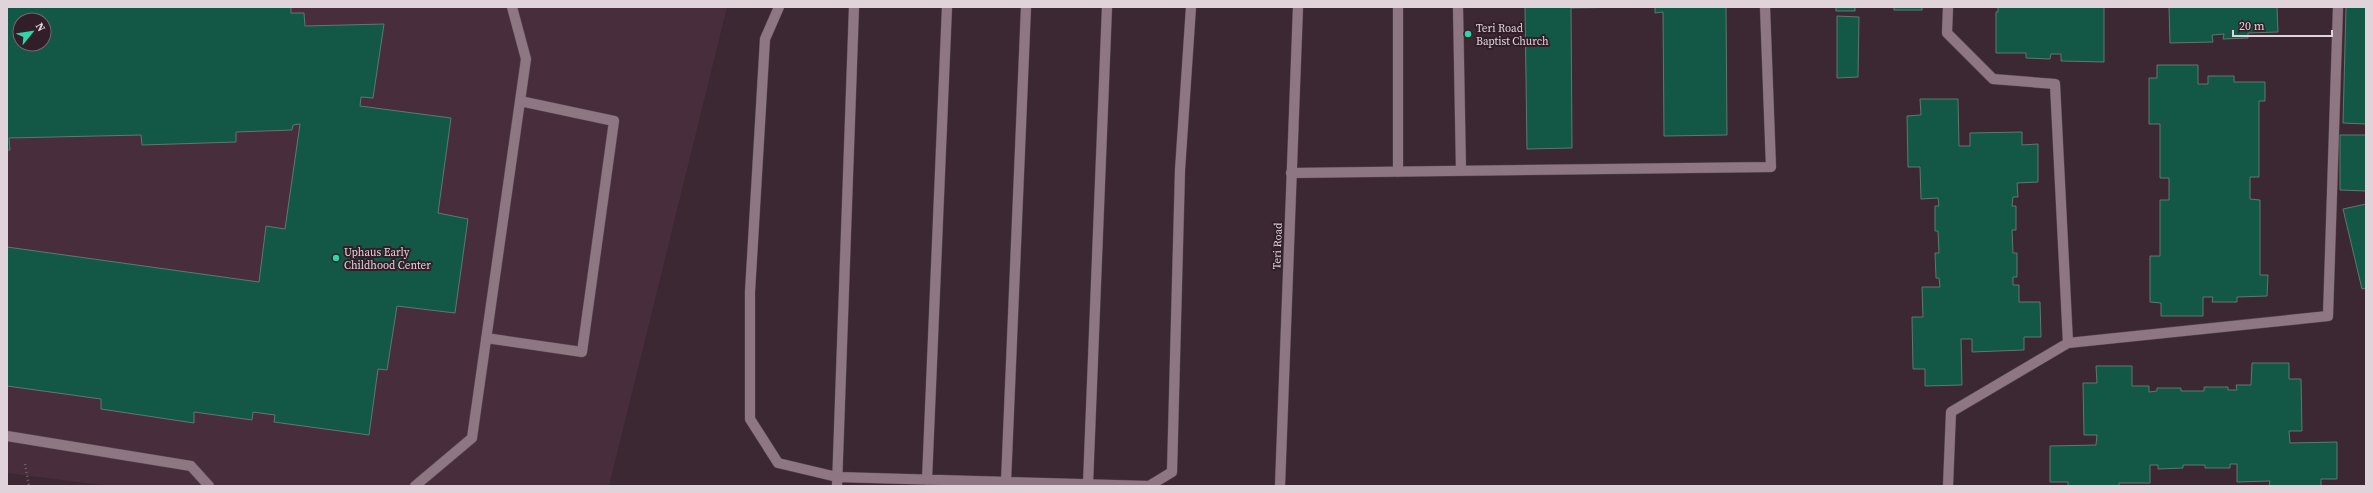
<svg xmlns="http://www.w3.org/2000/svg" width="2373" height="493" font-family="'Source Serif 4',serif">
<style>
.built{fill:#482e3d;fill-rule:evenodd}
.building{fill:#135846;stroke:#5e786f;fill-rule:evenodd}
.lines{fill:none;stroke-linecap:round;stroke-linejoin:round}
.service-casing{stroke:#57474f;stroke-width:11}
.tertiary-casing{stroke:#57474f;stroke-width:11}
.path{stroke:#74636b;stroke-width:2.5;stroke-dasharray:1 3;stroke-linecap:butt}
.service{stroke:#8e7683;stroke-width:10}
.tertiary{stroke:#8e7683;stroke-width:10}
.poi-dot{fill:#2cd5ab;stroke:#311e28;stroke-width:1.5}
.labels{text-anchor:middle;stroke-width:4;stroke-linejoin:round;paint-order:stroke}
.poi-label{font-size:11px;fill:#e0d3d9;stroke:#311e28;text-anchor:start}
.street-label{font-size:11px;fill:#e0d3d9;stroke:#311e28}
</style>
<rect width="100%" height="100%" fill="#3b2832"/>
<path class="built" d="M 7,7 L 727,7 L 609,486 L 109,486 L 7,473 ZM 20,20 L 44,20 L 44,44 L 20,44 Z"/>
<path class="building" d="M 7,7 L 291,7 L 291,13 L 304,13 L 305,26 L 384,24 L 373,98 L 361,97 L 360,106 L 451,118 L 438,213 L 468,219 L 455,313 L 397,306 L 387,370 L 378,369 L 369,435 L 274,422 L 275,415 L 253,412 L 252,420 L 194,412 L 194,423 L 101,409 L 101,399 L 7,386 L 7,247 L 259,282 L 266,226 L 285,229 L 300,124 L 293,125 L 292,130 L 236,132 L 236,142 L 142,145 L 141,135 L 9,138 L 10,150 L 7,150 ZM 20,20 L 44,20 L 44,44 L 20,44 Z
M 1525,7 L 1634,7 L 1571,8 L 1572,148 L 1527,149 Z
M 1655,7 L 1726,7 L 1727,135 L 1664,136 L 1663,12 L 1655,13 Z
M 1836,7 L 1855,7 L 1855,11 L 1836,11 Z
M 1894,7 L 1922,7 L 1922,10 L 1894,10 Z
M 1998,7 L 2104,7 L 2104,62 L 2061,61 L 2061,54 L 2051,54 L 2050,59 L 2026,58 L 2026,53 L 1996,53 L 1996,12 L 1998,12 Z
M 2169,7 L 2277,7 L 2278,32 L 2248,33 L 2248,38 L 2223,39 L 2224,34 L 2212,35 L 2213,42 L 2170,43 Z
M 2346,7 L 2366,7 L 2366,124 L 2343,123 Z
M 1837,16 L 1859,17 L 1858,77 L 1837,78 Z
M 2157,65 L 2198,65 L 2198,84 L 2208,84 L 2208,76 L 2234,76 L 2234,82 L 2265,82 L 2265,101 L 2259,101 L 2259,177 L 2250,177 L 2250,199 L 2260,200 L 2260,275 L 2268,275 L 2267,296 L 2237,297 L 2237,302 L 2212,302 L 2213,297 L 2203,297 L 2203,316 L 2161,316 L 2161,303 L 2150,302 L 2150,256 L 2160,256 L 2160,200 L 2169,200 L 2169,178 L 2160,178 L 2160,124 L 2149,124 L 2149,78 L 2157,78 Z
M 1920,99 L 1958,99 L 1959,146 L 1970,146 L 1970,133 L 2022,132 L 2022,145 L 2038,144 L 2038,182 L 2017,183 L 2018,197 L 2013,197 L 2012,206 L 2016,206 L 2016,230 L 2012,230 L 2013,253 L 2017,253 L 2017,277 L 2013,277 L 2013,285 L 2019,285 L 2019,302 L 2040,302 L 2041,337 L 2024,337 L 2024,350 L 1972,352 L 1972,339 L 1961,339 L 1962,385 L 1925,386 L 1925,369 L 1913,369 L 1912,317 L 1923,317 L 1922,287 L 1940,287 L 1939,278 L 1936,278 L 1935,253 L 1939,253 L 1938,231 L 1935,231 L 1935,206 L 1939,206 L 1938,198 L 1921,199 L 1920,167 L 1908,167 L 1907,116 L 1921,115 Z
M 2340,135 L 2366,135 L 2366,191 L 2340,190 Z
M 2366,204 L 2366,288 L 2362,289 L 2343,209 Z
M 2252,363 L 2289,363 L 2289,379 L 2301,379 L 2302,431 L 2289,431 L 2290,443 L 2337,442 L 2337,479 L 2321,479 L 2321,486 L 2269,486 L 2270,481 L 2237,482 L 2237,464 L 2230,464 L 2230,468 L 2205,468 L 2205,465 L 2183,465 L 2183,468 L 2158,469 L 2158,465 L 2150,465 L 2150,483 L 2119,483 L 2119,486 L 2068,486 L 2068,482 L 2050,482 L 2050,446 L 2096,445 L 2097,435 L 2084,435 L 2083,383 L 2097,383 L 2096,366 L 2132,366 L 2132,386 L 2149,386 L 2149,392 L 2157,391 L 2157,388 L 2181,388 L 2181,391 L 2204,391 L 2204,387 L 2228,387 L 2228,390 L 2237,390 L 2236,385 L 2251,385 Z"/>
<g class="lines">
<g class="service-casing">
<path id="service" d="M 779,7 L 765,39 L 750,292 L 750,419 L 778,463 L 837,477 L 1149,486 L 1172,472 L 1180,170 L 1191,7
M 1398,7 L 1398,172
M 1458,7 L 1461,171
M 1948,7 L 1947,33 L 1993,79 L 2055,84 L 2068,343 L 1951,412 L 1948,486
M 1291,173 L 1771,167 L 1765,7
M 486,338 L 582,352 L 614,121 L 520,101
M 2068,343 L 2328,316 L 2338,7
M 7,436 L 191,466 L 209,486
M 927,480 L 947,7
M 1006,482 L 1026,7
M 1088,484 L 1107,7
M 415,486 L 472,438 L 526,59 L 512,7
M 837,486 L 854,7"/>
</g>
<g class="tertiary-casing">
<path id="tertiary" d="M 1280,486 L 1298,7"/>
</g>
<path class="path" d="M 25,464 L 29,486"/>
<use href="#service" class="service"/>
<use href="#tertiary" class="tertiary"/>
</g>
<g class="poi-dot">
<circle cx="1468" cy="34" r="4"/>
<circle cx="336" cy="258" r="4"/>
</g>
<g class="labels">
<g class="poi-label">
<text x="1476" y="32">Teri Road<tspan x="1476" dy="13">Baptist Church</tspan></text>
<text x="344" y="256">Uphaus Early<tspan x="344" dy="13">Childhood Center</tspan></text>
</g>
<g class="street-label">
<text transform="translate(1277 246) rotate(-88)" y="4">Teri Road</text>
</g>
</g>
<rect width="2373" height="493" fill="none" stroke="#e0d3d9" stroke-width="16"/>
<g transform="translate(32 32) rotate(60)"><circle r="19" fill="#311e28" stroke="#77666f"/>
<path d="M0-3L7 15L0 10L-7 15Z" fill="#2cd5ab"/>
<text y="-6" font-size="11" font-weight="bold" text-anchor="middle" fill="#e0d3d9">N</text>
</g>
<path d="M2233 30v6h99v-6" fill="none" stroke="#e0d3d9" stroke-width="2"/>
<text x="2239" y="30" font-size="12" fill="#e0d3d9" stroke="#311e28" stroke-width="3" paint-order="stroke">20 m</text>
</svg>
